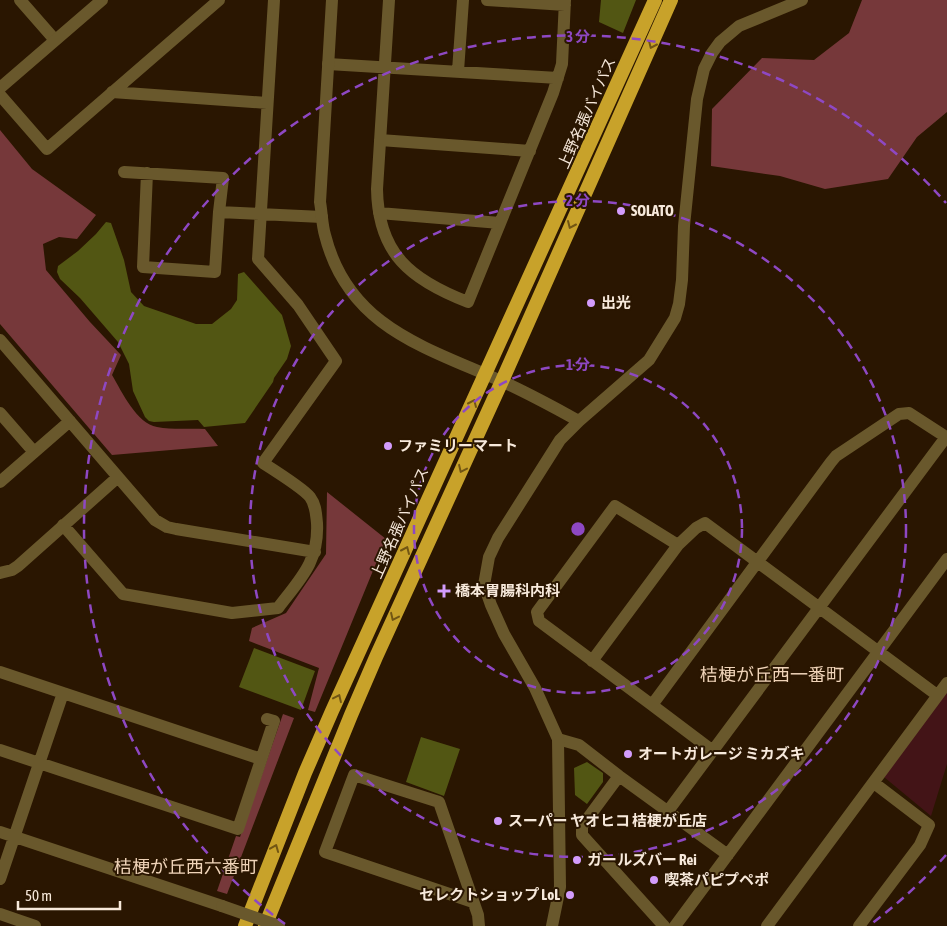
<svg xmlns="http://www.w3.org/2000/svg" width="947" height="926" font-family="'Asap Condensed','Noto Sans JP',sans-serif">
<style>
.green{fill:#431417}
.forest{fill:#76383a}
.water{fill:#525613}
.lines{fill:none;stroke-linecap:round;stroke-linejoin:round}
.minor{stroke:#69582c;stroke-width:12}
.tertiary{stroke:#69582c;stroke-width:12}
.trunk{stroke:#c8a22a;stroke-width:14}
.minor-bridge{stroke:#69582c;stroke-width:12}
.oneway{stroke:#715513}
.ring{fill:none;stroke:#8e48c3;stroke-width:2.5;stroke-dasharray:9 6}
.poi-dot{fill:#d39cfc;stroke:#2a1601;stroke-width:2}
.labels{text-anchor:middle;stroke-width:4;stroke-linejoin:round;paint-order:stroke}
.street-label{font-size:15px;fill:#f7e9db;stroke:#2a1601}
.poi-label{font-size:15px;font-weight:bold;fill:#f7e9db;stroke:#2a1601;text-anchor:start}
.quarter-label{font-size:18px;fill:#f0d4b9;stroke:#2a1601}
.centre{fill:#8e48c3;stroke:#2a1601;stroke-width:2.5}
.ring-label{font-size:15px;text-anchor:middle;font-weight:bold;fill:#8e48c3;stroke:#2a1601;stroke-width:4;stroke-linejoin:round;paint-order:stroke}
</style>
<rect width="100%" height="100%" fill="#2a1601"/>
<path class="green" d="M 947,691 L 947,764 L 931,816 L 884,777 Z"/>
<path class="forest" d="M 862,0 L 947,0 L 947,112 L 917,137 L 888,179 L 825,189 L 780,176 L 711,166 L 712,109 L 762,58 L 814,60 L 849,33 Z
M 0,130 L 32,169 L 96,215 L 77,239 L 59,237 L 43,244 L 46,270 L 90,322 L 121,355 L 112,375 C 122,392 137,424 157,427 C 173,430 189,428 205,429 L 218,446 L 112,455 L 0,324 Z
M 327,492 L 386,539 L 315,712 L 308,710 L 319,668 L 249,641 L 252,628 L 286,613 L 326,554 Z
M 283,714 L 294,718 L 227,894 L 217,891 L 236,836 L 240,837 Z"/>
<path class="water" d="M 601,0 L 636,0 L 623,33 L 599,22 Z
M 106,222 L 111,223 L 124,260 L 131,292 L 144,306 L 196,324 L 212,324 L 231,309 L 237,300 L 238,274 L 244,272 L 282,315 L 291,346 L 287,359 L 274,378 L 273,382 L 245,423 L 204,427 L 198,420 L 154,422 L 149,421 L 145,417 L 133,391 L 129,364 L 118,342 L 80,298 L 60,279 L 57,272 L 58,266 L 78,251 L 96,234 Z
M 254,648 L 315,671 L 301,710 L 239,687 Z
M 421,737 L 460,749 L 444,796 L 406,782 Z
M 587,762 L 603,773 L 603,782 L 587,804 L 575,795 L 574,768 Z"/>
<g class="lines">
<path class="minor" d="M 20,0 L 55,40
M 389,0 L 377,189 C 378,254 411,280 468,302 L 553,93 L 562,64 L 565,0
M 487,0 L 565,5
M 328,64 L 558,78
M 458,71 L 463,0
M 112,92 L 267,103
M 0,95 L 47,149 L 219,0
M 380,140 L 530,151
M 124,172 L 223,178 L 219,212
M 147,173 L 143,267 L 215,272 L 219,212 L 322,217
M 379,213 L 500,223
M 0,340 L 155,520 L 167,527 L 176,529 L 315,552
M 0,413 L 34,452
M 0,482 L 70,421
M 63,525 L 123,594 L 232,613 L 278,608 C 300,579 319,562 317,523 C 316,514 316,505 310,497 C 304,489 274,470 263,463 L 336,361 L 298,305 L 258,259 L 274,0
M 0,573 L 12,570 L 18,566 L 118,477
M 592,661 L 678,545
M 0,672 L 261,759
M 652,705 L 539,621 L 537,612 L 615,506 L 678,545 L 696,528 L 705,523 L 937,695
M 558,739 L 579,745 L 619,776 L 582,826 L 582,835 L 664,926
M 0,750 L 238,829 L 274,721 L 267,719
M 619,776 L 728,855
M 668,811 L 946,437 L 909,413 L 899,414 L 836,456 L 831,462 L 652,705 L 713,751
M 0,832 L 222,906
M 0,879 L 63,693
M 473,902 L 325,852 L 354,775 L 439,802 L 478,915 L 479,926
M 0,914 L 35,926
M 675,926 L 947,559
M 767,926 L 947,683
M 859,926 L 920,845 L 929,825 L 874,783"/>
<path class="tertiary" d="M 332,0 L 320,202 C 322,213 322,225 325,235 C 348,327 425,347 501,381 C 528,393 553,407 579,421
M 0,88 L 102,0
M 552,926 L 560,887 L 558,739 L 535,688 L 504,634 L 491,605 L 484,585 L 489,557 L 498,538 L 560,440 L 579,421 L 649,360 L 675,318 L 679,304 L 682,280 L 684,226 L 697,99 L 704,69 L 712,53 L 720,42 L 739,26 L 802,0"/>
<path class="trunk" d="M 245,926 L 305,773 L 332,711 L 655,0
M 265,926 L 351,715 L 376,657 L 502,381 L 671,0"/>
<path class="minor-bridge" d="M 222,906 L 279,926"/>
</g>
<defs><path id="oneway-chevron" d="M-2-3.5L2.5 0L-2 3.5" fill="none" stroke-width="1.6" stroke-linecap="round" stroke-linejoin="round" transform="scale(1.25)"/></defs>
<g class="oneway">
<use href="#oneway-chevron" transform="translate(652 45) rotate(114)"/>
<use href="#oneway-chevron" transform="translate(571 225) rotate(114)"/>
<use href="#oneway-chevron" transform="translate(473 403) rotate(-66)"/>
<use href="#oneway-chevron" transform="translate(462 469) rotate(115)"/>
<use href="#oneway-chevron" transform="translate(406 550) rotate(-66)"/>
<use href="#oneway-chevron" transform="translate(394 617) rotate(115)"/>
<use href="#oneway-chevron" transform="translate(338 698) rotate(-65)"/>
<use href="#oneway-chevron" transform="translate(275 848) rotate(-68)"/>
</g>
<g class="ring">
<circle cx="578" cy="529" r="164"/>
<circle cx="578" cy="529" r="328"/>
<path d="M946 855A492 492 0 0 1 871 924M285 924A492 492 0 1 1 946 203"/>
</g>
<g class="poi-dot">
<circle cx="621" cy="211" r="5"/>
<circle cx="591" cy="303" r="5"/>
<circle cx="388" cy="446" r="5"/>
<path d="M441.5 583.5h5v5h5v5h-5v5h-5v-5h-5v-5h5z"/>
<circle cx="628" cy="754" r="5"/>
<circle cx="498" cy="821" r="5"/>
<circle cx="577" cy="860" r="5"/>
<circle cx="654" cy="880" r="5"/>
<circle cx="570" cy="895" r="5"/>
</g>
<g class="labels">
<g class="street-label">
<text transform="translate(587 113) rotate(-66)" y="5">上野名張バイパス</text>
<text transform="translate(400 523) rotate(-66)" y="5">上野名張バイパス</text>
</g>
<g class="poi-label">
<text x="631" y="216">SOLATO</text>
<text x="601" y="308">出光</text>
<text x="398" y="451">ファミリーマート</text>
<text x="455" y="596">橋本胃腸科内科</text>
<text x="638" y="759">オートガレージ ミカズキ</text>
<text x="508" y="826">スーパー ヤオヒコ 桔梗が丘店</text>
<text x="587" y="865">ガールズバー Rei</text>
<text x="664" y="885">喫茶パピプペポ</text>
<text x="560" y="900" text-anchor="end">セレクトショップ LoL</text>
</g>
<g class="quarter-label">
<text x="772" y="681">桔梗が丘西一番町</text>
<text x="186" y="873">桔梗が丘西六番町</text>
</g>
</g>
<circle cx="578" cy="529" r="8" class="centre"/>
<g class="ring-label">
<text x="578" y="42">3 分</text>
<text x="578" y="206">2 分</text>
<text x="578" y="370">1 分</text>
</g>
<path d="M18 901v8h102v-8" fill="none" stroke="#f7e9db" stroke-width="2.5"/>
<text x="25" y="901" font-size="15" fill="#f7e9db" stroke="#2a1601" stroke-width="4" paint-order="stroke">50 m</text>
</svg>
